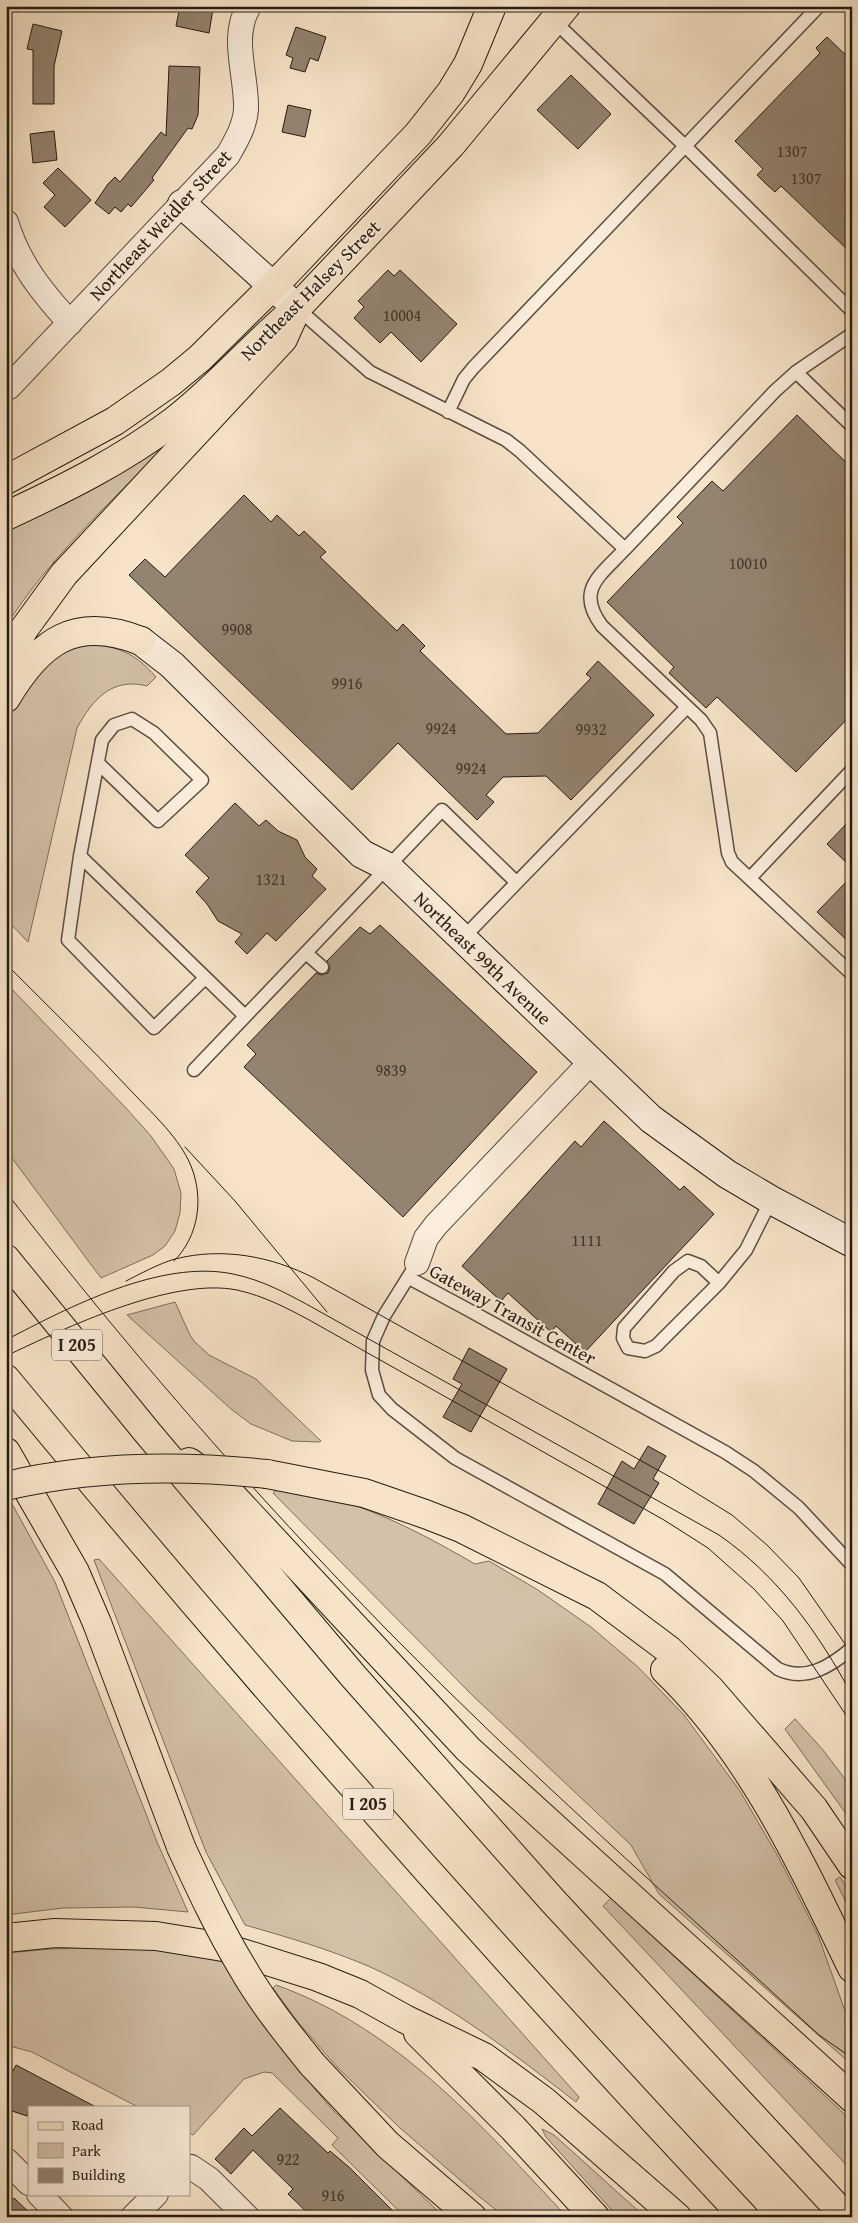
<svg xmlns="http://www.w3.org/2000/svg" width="858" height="2223" font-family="'Gentium Book Plus',serif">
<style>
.green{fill:#d3c2a9;stroke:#7c6e5e}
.building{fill:#938471;stroke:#261b12}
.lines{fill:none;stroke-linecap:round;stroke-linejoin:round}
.lane-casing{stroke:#5a4d40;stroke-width:15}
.street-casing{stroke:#5a4d40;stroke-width:26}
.secondary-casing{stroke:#261b12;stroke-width:30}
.primary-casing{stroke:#261b12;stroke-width:30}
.highway-casing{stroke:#261b12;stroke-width:30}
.lane{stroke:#faeddb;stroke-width:12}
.street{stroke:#faeddb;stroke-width:24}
.secondary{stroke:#faeddb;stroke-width:28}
.primary{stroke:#f7e4c8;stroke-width:28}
.highway{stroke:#f7e4c8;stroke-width:28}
.tram{stroke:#261b12;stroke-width:1}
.highway-bridge-casing{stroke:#261b12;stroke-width:30;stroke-linecap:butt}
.highway-bridge{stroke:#f7e4c8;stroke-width:28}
.labels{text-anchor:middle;stroke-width:4;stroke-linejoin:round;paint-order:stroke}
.number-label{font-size:16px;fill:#41352a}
.shield{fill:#faeddb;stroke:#665a4e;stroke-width:1}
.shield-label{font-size:18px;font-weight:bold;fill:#261b12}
.street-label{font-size:19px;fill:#261b12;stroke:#faeddb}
</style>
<rect width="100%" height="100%" fill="#f7e4c8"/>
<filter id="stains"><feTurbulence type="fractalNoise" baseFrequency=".004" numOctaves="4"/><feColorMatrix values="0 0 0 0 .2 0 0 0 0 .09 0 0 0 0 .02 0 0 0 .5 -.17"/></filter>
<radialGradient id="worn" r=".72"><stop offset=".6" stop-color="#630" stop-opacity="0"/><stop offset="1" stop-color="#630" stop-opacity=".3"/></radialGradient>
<path class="green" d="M 156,449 L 159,453 C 105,507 48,560 6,626 L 6,532 L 89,491 Z
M 88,644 C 120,647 135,653 156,677 L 147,686 C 112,677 93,699 77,728 L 28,942 L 6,919 L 6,719 L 36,674 L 53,659 L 70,649 Z
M 6,983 L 125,1107 L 151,1136 L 174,1169 L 181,1193 L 180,1213 L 175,1231 L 165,1246 L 153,1255 L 101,1278 L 6,1150 Z
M 175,1302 L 190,1335 L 194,1341 L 209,1355 L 256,1379 L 321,1441 L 319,1442 L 292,1441 L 251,1424 L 231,1409 L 127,1315 Z
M 278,1488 C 296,1491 314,1494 331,1498 C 382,1512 430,1538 475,1564 L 489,1561 L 538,1590 L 591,1627 L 638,1667 L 684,1715 L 740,1791 L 779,1858 L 818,1935 L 844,2008 L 852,2022 L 852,2065 L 659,1894 L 631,1845 L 473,1696 L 273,1493 Z
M 6,1493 L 55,1582 L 157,1842 L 188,1912 L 134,1907 L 63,1908 L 6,1915 Z
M 99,1559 L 579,2097 L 576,2102 C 510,2051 444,2000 368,1966 C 328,1949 287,1937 245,1925 L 206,1852 L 94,1560 Z
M 795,1719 L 823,1750 L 852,1788 L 852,1822 L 785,1729 Z
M 840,1877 L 852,1895 L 852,1914 L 835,1880 Z
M 611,1898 L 852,2121 L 852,2171 L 603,1906 Z
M 104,1947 L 161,1950 L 221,1958 L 284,2052 L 331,2108 L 444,2217 L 405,2217 L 332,2145 L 338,2138 L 272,2073 L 264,2072 L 244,2079 L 193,2135 L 189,2133 L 189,2107 L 138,2107 L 32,2052 L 6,2045 L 6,1953 L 51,1949 Z
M 276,1985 C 397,2028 482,2126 567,2217 L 505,2217 L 481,2198 L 400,2128 L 338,2068 L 297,2021 L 273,1988 Z
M 542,2129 L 554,2135 L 645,2217 L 618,2217 L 546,2137 Z"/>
<path class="building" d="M 180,6 L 213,9 L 209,33 L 176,26 Z
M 33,24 L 62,31 L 54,66 L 54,104 L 33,104 L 33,50 L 27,49 Z
M 296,27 L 326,37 L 318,61 L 310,58 L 305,72 L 290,68 L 293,58 L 286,55 Z
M 827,37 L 852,61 L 852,254 L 781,186 L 775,192 L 765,183 L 757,175 L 763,169 L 735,141 L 820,53 L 816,48 Z
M 169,66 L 200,67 L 198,115 L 192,129 L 188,128 L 152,178 L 154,180 L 131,207 L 128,204 L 121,212 L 115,207 L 109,214 L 95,203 L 108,184 L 115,177 L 120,182 L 161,132 L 166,136 Z
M 571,75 L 611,114 L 578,149 L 537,110 Z
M 288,105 L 311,110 L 305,137 L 282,132 Z
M 54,131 L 57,160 L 33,163 L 30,134 Z
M 58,168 L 91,200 L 65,227 L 44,207 L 55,195 L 43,183 Z
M 388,270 L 394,276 L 400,270 L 457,324 L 421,362 L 391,332 L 380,343 L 354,318 L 364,307 L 358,301 Z
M 797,415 L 852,468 L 852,714 L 796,772 L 717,697 L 706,708 L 669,673 L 674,667 L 607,602 L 683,523 L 677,517 L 712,481 L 723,491 Z
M 244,495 L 271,522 L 277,515 L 299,536 L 304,531 L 326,552 L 320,557 L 397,631 L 403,624 L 425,646 L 420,651 L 506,734 L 538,733 L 591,678 L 586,674 L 598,661 L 654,715 L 571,800 L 546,776 L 503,777 L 486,795 L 494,802 L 477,820 L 398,743 L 352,790 L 129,575 L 145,559 L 165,577 Z
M 235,803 L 259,826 L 266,820 L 278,831 L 297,840 L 305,857 L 317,869 L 312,876 L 326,889 L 276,941 L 267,933 L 247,954 L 235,942 L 242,934 L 218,921 L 207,904 L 196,892 L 209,878 L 185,855 Z
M 852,818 L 852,868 L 827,844 Z
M 852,876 L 852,945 L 817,912 Z
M 380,925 L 537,1072 L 403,1217 L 244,1067 L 256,1054 L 247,1045 L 316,973 L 321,975 L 328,973 L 330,968 L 327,961 L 360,927 L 370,934 Z
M 604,1121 L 680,1190 L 684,1186 L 714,1214 L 585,1352 L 556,1326 L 551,1332 L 508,1293 L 501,1301 L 462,1266 L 575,1141 L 581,1147 Z
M 469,1348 L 507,1369 L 471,1432 L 443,1417 L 462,1384 L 453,1379 Z
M 648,1446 L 666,1456 L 653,1479 L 659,1483 L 634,1524 L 598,1504 L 622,1461 L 634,1469 Z
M 16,2065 L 96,2107 L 29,2107 L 27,2116 L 6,2109 L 6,2084 Z
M 280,2108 L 328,2153 L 330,2151 L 349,2167 L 399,2217 L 312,2217 L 288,2194 L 293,2189 L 253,2150 L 231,2174 L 215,2159 L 244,2128 L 252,2136 Z
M 14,2198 L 34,2217 L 6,2217 L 6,2206 Z"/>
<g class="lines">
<g class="lane-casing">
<path id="lane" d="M 553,20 L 686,147 L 852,311
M 297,308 L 370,372 L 506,440 L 520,451 L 625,549 C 600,576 575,590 602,626 L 701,720 L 710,733 L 728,853 L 732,862 L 852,974
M 796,372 L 852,426
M 448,412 L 464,379 L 473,368 L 819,6
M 625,549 L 775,391 L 796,372 L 852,334
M 80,856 L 102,740 L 114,725 L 132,719 L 154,733 L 202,780 L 158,821 L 98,763
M 750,878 L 852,770
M 463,938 L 687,707
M 306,953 L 322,967
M 205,978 L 154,1028 L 68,940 L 80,856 L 245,1016
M 194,1070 L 442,810 L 516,882
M 417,1263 L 384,1316 L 373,1341 L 372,1370 L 379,1395 L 392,1409 L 455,1458 L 665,1574 L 778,1669 C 805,1682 830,1667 852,1648
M 409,1278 L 465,1308 L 725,1452 L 754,1471 L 799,1508 L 852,1565
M 719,1283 L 701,1266 L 688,1261 L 674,1271 L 624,1328 L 623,1338 L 628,1348 L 645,1351 L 656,1346 L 719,1283 L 746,1250 L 771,1200"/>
</g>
<g class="street-casing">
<path id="street" d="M 6,222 C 19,264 41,291 70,323
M 9,387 L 228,155 C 236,141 245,126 246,109 C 247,75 230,37 249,6
M 417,1263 L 426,1238 L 436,1225 L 591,1062
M 6,2160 L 29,2183
M 189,2168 L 191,2167 L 209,2179 L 247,2217
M 39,2194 L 61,2217
M 133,2217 L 156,2194"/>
</g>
<g class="secondary-casing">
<path id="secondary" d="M 182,204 L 297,308
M 141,641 L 172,665 L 362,854 L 388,867 L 651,1119 L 727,1174 L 771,1200 L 852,1243"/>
</g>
<g class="primary-casing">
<path id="primary" d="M 6,480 L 115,421 L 171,382 L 200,358 L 286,273 L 418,134 L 451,92 L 468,64 L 492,6
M 6,516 C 66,488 121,461 174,421 C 218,387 254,344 297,308 L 451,145 L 566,6"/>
</g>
<g class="highway-casing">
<path id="highway" d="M 6,661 L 24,629 L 64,574 L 283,339 L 297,308
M 6,698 C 40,641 75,615 141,641
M 6,1259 L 147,1432 L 354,1677 L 552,1900 L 846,2217
M 6,1379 C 243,1666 489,1945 744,2217
M 6,1452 L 75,1572 L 97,1623 L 181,1847
M 189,1462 L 225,1488 L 468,1749 L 852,2098
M 267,1474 L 364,1493 L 425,1514 L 461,1528 L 597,1596 L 669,1650 L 710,1689 L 814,1809 L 852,1865
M 665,1670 C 751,1753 801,1863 852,1968
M 6,1938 L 55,1933 L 156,1936 L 223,1947 L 318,1977 L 360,1994 L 405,2019 L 484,2057 L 544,2101 L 677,2217
M 418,2033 L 513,2128 L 595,2217
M 312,2064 L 388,2145 L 472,2217"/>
</g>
<use href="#lane" class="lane"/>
<use href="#street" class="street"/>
<use href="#secondary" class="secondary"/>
<use href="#primary" class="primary"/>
<use href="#highway" class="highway"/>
<path class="tram" d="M 6,964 C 49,1007 93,1050 134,1094 C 154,1115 180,1139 191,1166 C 204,1198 199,1236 174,1261
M 185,1147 L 235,1201 L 327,1312
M 6,1192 C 125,1346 253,1493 389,1632 C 526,1772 675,1902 819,2035 L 852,2058
M 126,1281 C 142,1273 158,1264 175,1259 C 222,1247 271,1256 314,1278 L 672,1478 L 732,1515 L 767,1545 L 799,1578 L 852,1654
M 6,1340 C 69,1307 161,1259 233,1274 C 263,1280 290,1295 317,1310 L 719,1535 C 778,1576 818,1632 852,1695
M 6,1356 C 65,1328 172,1277 237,1290 C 264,1296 287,1308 311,1321 L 664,1520 L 708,1548 L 754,1589 L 783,1621 L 852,1724"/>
<g class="highway-bridge-casing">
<path id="highway-bridge" d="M 6,1486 C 90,1466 181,1465 267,1474
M 181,1847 C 200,1888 219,1929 242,1967 C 262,2002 287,2033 312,2064"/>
</g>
<use href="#highway-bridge" class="highway-bridge"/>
</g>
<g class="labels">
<g class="number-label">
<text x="792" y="157">1307</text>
<text x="806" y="184">1307</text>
<text x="402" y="321">10004</text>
<text x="748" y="569">10010</text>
<text x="237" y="635">9908</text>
<text x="347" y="689">9916</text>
<text x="441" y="734">9924</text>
<text x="591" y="735">9932</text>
<text x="471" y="774">9924</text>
<text x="271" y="885">1321</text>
<text x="391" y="1076">9839</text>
<text x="587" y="1246">1111</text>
<text x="288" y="2165">922</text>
<text x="333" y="2201">916</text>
</g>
<g class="shield">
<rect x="52" y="1329.5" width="50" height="31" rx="4"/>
<rect x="343" y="1788.5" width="50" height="31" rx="4"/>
</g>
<g class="shield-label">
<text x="77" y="1351">I 205</text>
<text x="368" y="1810">I 205</text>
</g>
<g class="street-label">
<text transform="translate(160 225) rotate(-47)" y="7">Northeast Weidler Street</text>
<text transform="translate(310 290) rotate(-45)" y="7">Northeast Halsey Street</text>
<text transform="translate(483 958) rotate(44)" y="7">Northeast 99th Avenue</text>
<text transform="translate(513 1314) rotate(29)" y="7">Gateway Transit Center</text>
</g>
</g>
<rect width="858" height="2223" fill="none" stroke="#f7e4c8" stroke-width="25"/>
<rect x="8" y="8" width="843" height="2208" fill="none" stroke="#261b12" stroke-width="2.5"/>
<rect x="12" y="12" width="833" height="2198" fill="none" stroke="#261b12"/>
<rect x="28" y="2106" width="162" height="90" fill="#faeddb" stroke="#a5998b"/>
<rect x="38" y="2122" width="25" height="8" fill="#f7e4c8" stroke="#a5998b"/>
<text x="72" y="2130" font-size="15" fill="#261b12">Road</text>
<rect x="38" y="2143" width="25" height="15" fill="#d3c2a9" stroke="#a5998b"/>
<text x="72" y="2156" font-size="15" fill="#261b12">Park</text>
<rect x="38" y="2168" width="25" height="15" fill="#938471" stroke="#a5998b"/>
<text x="72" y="2180" font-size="15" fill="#261b12">Building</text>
<rect width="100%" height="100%" filter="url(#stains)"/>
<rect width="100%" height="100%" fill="url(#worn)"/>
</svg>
